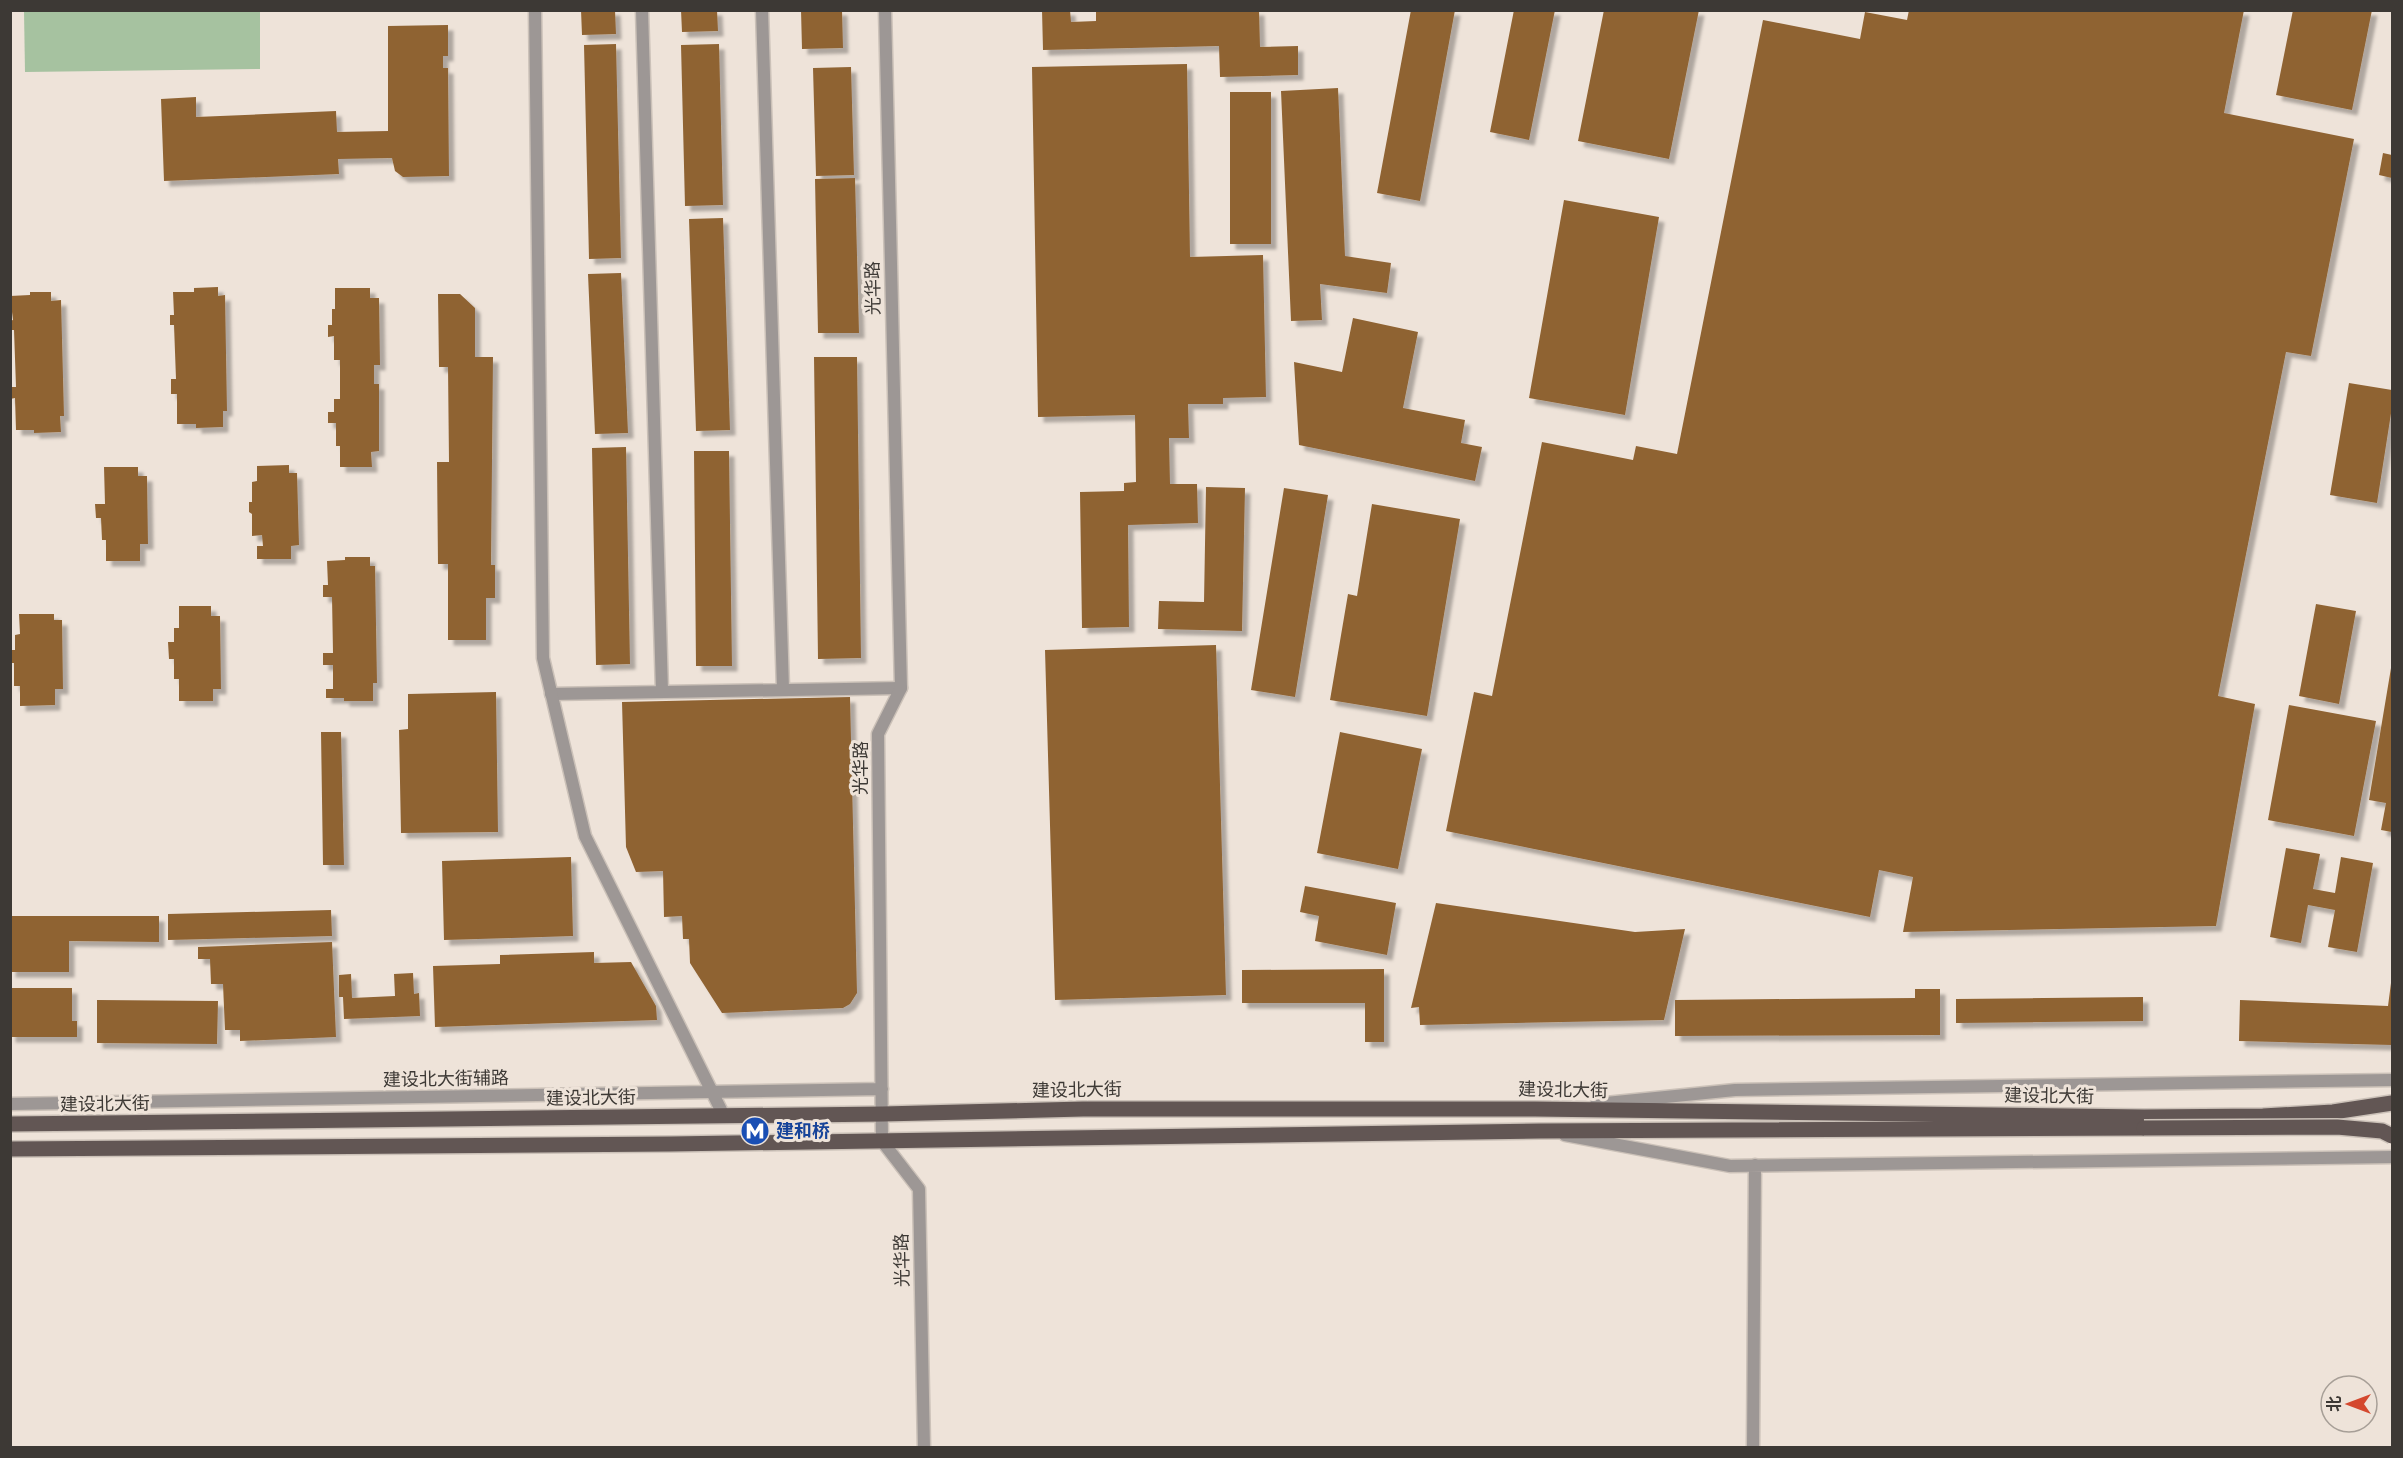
<svg xmlns="http://www.w3.org/2000/svg" width="2403" height="1458" font-family="'PT Sans','Noto Sans SC',sans-serif">
<style>
.pitch{fill:#a6c2a0}
.building{fill:#8f6333;filter:url(#shadow)}
.lines{fill:none;stroke-linecap:round;stroke-linejoin:round}
.service-casing{stroke:#cbc1b8;stroke-width:15}
.minor-casing{stroke:#cbc1b8;stroke-width:15}
.tertiary-casing{stroke:#cbc1b8;stroke-width:15}
.primary-casing{stroke:#cbc1b8;stroke-width:18}
.service{stroke:#9d9795;stroke-width:12}
.minor{stroke:#9d9795;stroke-width:12}
.tertiary{stroke:#9d9795;stroke-width:12}
.primary{stroke:#625654;stroke-width:15}
.primary-bridge-casing{stroke:#cbc1b8;stroke-width:18;stroke-linecap:butt}
.primary-bridge{stroke:#625654;stroke-width:15}
.labels{text-anchor:middle;stroke-width:6;stroke-linejoin:round;paint-order:stroke}
.street-label{font-size:18px;fill:#3d3935;stroke:#eee3d9}
.transit-label{font-size:18px;font-weight:bold;fill:#164399;stroke:#eee3d9;text-anchor:start}
</style>
<defs>
<filter id="shadow"><feDropShadow dx="5.5" dy="5.5" stdDeviation="1.5" flood-color="#0004"/></filter>
</defs>
<rect width="100%" height="100%" fill="#eee3d9"/>
<path class="pitch" d="M 24,11 L 260,11 L 260,69 L 25,72 Z"/>
<path class="building" d="M 581,10 L 615,10 L 616,34 L 582,35 Z
M 681,10 L 717,10 L 718,31 L 682,32 Z
M 801,10 L 842,10 L 843,48 L 802,49 Z
M 1042,10 L 1070,10 L 1071,22 L 1096,21 L 1096,10 L 1259,10 L 1260,47 L 1298,46 L 1298,75 L 1220,77 L 1219,46 L 1043,50 Z
M 1411,10 L 1455,10 L 1420,201 L 1377,193 Z
M 1514,10 L 1555,10 L 1529,140 L 1490,132 Z
M 1604,10 L 1699,10 L 1669,159 L 1578,141 Z
M 1909,10 L 2244,10 L 2224,113 L 2354,139 L 2311,356 L 2286,352 L 2218,696 L 2255,704 L 2216,926 L 1903,932 L 1913,877 L 1879,870 L 1870,917 L 1446,831 L 1474,692 L 1492,696 L 1542,442 L 1633,460 L 1636,446 L 1677,454 L 1763,20 L 1860,39 L 1865,12 L 1907,20 Z
M 2293,10 L 2372,10 L 2352,110 L 2276,95 Z
M 448,25 L 448,56 L 443,56 L 443,68 L 448,68 L 449,176 L 403,177 L 395,171 L 392,158 L 338,159 L 339,174 L 164,181 L 161,99 L 196,97 L 196,117 L 336,111 L 337,132 L 388,131 L 388,26 Z
M 616,44 L 621,258 L 589,259 L 584,45 Z
M 719,44 L 723,205 L 685,206 L 681,45 Z
M 1187,64 L 1190,257 L 1263,255 L 1266,397 L 1223,398 L 1223,404 L 1188,404 L 1189,438 L 1169,438 L 1170,484 L 1197,484 L 1198,523 L 1128,525 L 1129,627 L 1082,628 L 1080,492 L 1124,491 L 1124,483 L 1136,482 L 1135,415 L 1038,417 L 1032,67 Z
M 851,67 L 854,175 L 816,176 L 813,68 Z
M 1338,88 L 1345,256 L 1391,263 L 1387,293 L 1320,284 L 1322,320 L 1291,321 L 1281,91 Z
M 1230,92 L 1271,92 L 1271,244 L 1230,244 Z
M 2383,153 L 2392,155 L 2392,178 L 2379,175 Z
M 855,178 L 859,333 L 818,333 L 815,179 Z
M 1564,200 L 1659,217 L 1625,415 L 1529,398 Z
M 723,218 L 730,430 L 696,431 L 689,219 Z
M 621,273 L 628,433 L 595,434 L 588,274 Z
M 218,287 L 218,296 L 225,295 L 227,411 L 223,411 L 223,427 L 196,428 L 196,424 L 177,424 L 177,394 L 171,394 L 171,379 L 176,379 L 174,325 L 170,325 L 170,315 L 174,315 L 173,292 L 194,292 L 194,288 Z
M 335,288 L 370,288 L 370,298 L 379,298 L 380,365 L 374,365 L 374,384 L 379,384 L 379,451 L 371,452 L 372,467 L 340,467 L 340,446 L 336,446 L 336,423 L 328,423 L 328,412 L 334,412 L 334,399 L 340,399 L 340,360 L 334,360 L 334,336 L 328,337 L 328,325 L 332,325 L 332,309 L 335,309 Z
M 30,292 L 51,292 L 51,301 L 61,300 L 64,416 L 60,416 L 61,432 L 34,433 L 34,430 L 16,430 L 15,398 L 10,399 L 10,387 L 16,387 L 14,330 L 10,330 L 10,321 L 13,320 L 10,296 L 30,295 Z
M 438,294 L 460,294 L 475,308 L 475,357 L 493,357 L 491,565 L 495,565 L 495,598 L 486,598 L 486,640 L 448,640 L 448,564 L 438,564 L 437,462 L 449,462 L 448,367 L 439,367 Z
M 1353,318 L 1418,332 L 1403,408 L 1465,420 L 1461,443 L 1482,447 L 1475,481 L 1299,445 L 1294,362 L 1342,372 Z
M 814,357 L 857,357 L 861,658 L 818,659 Z
M 2349,383 L 2392,390 L 2392,407 L 2377,503 L 2330,495 Z
M 626,447 L 630,664 L 596,665 L 592,448 Z
M 694,451 L 729,451 L 732,666 L 696,666 Z
M 289,465 L 289,473 L 297,473 L 299,545 L 291,546 L 291,559 L 257,559 L 257,546 L 263,546 L 262,535 L 252,536 L 252,514 L 249,512 L 249,502 L 252,502 L 252,482 L 257,481 L 257,466 Z
M 104,467 L 138,467 L 138,476 L 147,476 L 148,544 L 140,544 L 140,561 L 106,561 L 106,540 L 102,540 L 101,518 L 96,518 L 95,504 L 105,504 Z
M 1206,487 L 1245,488 L 1242,631 L 1158,629 L 1159,601 L 1204,602 Z
M 1284,488 L 1328,495 L 1295,697 L 1251,690 Z
M 1372,504 L 1460,519 L 1427,716 L 1330,700 L 1348,594 L 1357,596 Z
M 345,557 L 370,557 L 370,566 L 375,566 L 377,683 L 373,683 L 373,701 L 344,701 L 344,698 L 326,698 L 326,689 L 333,689 L 333,665 L 323,665 L 323,653 L 333,653 L 332,597 L 323,597 L 323,585 L 328,585 L 327,561 L 345,560 Z
M 2316,604 L 2356,611 L 2339,704 L 2299,696 Z
M 179,606 L 211,606 L 211,616 L 220,616 L 221,689 L 213,689 L 213,701 L 179,701 L 179,679 L 174,679 L 174,659 L 169,659 L 168,642 L 174,642 L 174,628 L 179,628 Z
M 19,614 L 54,614 L 54,620 L 62,620 L 63,689 L 55,689 L 55,705 L 20,706 L 20,686 L 14,686 L 14,663 L 10,663 L 10,650 L 15,650 L 15,635 L 20,634 Z
M 1216,645 L 1226,995 L 1055,1000 L 1045,650 Z
M 2391,668 L 2392,668 L 2392,832 L 2381,830 L 2386,803 L 2369,800 Z
M 496,692 L 498,832 L 401,833 L 399,730 L 408,729 L 408,694 Z
M 850,697 L 857,993 L 850,1004 L 843,1008 L 722,1013 L 690,963 L 689,939 L 683,939 L 682,916 L 664,917 L 663,871 L 636,872 L 626,847 L 622,702 Z
M 2289,705 L 2376,721 L 2354,836 L 2268,820 Z
M 321,732 L 341,732 L 344,865 L 323,865 Z
M 1340,732 L 1422,749 L 1398,869 L 1317,853 Z
M 2286,848 L 2320,854 L 2313,889 L 2335,893 L 2341,857 L 2373,863 L 2357,952 L 2328,947 L 2335,910 L 2308,905 L 2301,943 L 2270,937 Z
M 571,857 L 573,936 L 444,940 L 442,861 Z
M 1305,886 L 1396,903 L 1387,955 L 1315,941 L 1319,916 L 1300,912 Z
M 1436,903 L 1635,932 L 1685,929 L 1664,1020 L 1420,1025 L 1419,1007 L 1411,1008 Z
M 331,910 L 332,936 L 168,940 L 168,914 Z
M 12,916 L 159,916 L 159,942 L 69,941 L 69,972 L 10,972 Z
M 332,942 L 336,1037 L 240,1041 L 240,1030 L 225,1030 L 223,984 L 211,984 L 210,959 L 198,959 L 198,947 Z
M 594,952 L 594,963 L 631,962 L 656,1006 L 657,1020 L 435,1027 L 433,966 L 500,964 L 500,955 Z
M 1384,969 L 1384,1042 L 1365,1042 L 1365,1003 L 1242,1003 L 1242,970 Z
M 413,973 L 414,994 L 419,993 L 420,1016 L 344,1019 L 343,997 L 339,997 L 339,975 L 351,974 L 352,998 L 395,996 L 394,974 Z
M 2391,983 L 2392,1045 L 2239,1041 L 2240,1000 L 2388,1006 Z
M 10,988 L 72,988 L 72,1021 L 77,1021 L 77,1037 L 10,1037 Z
M 1915,989 L 1940,989 L 1940,1035 L 1675,1036 L 1675,1000 L 1915,998 Z
M 2143,997 L 2143,1021 L 1956,1023 L 1956,999 Z
M 97,1000 L 218,1001 L 217,1044 L 97,1043 Z"/>
<g class="lines">
<g class="service-casing">
<path id="service" d="M 642,10 L 662,691
M 762,10 L 783,689
M 551,694 L 901,688"/>
</g>
<g class="minor-casing">
<path id="minor" d="M 1596,1104 L 1735,1090 L 2392,1080
M 1565,1135 L 1730,1166 L 2392,1157
M 1753,1448 L 1755,1165"/>
</g>
<g class="tertiary-casing">
<path id="tertiary" d="M 535,10 L 543,658 L 585,836 L 724,1116
M 885,10 L 901,688 L 878,734 L 882,1141 L 919,1189 L 924,1448
M 10,1104 L 882,1089"/>
</g>
<g class="primary-casing">
<path id="primary" d="M 10,1124 L 883,1114 L 1083,1109 L 1535,1109 L 2144,1117 L 2263,1116 L 2333,1112 L 2392,1103
M 10,1149 L 671,1144 L 1540,1131 L 2144,1128"/>
</g>
<use href="#service" class="service"/>
<use href="#minor" class="minor"/>
<use href="#tertiary" class="tertiary"/>
<use href="#primary" class="primary"/>
<g class="primary-bridge-casing">
<path id="primary-bridge" d="M 2144,1128 L 2337,1127 L 2382,1131 L 2392,1136"/>
</g>
<use href="#primary-bridge" class="primary-bridge"/>
</g>
<defs>
<g id="metro-disc" transform="scale(1.5)"><circle r="9.5" fill="#1a4fb4" stroke="#eee3d9"/><path d="M-5.5 5V-5H-3L0 0L3-5H5.5V5H3V-.5L0 4L-3-.5V5Z" fill="#fff"/></g>
</defs>
<g fill-rule="evenodd">
<use href="#metro-disc" x="755" y="1131"/>
</g>
<g class="labels">
<g class="street-label">
<text transform="translate(873 288) rotate(-91)" y="6">光华路</text>
<text transform="translate(861 768) rotate(-90)" y="6">光华路</text>
<text transform="translate(446 1079) rotate(-1)" y="6">建设北大街辅路</text>
<text transform="translate(1077 1090) rotate(-1)" y="6">建设北大街</text>
<text transform="translate(1563 1090) rotate(1)" y="6">建设北大街</text>
<text transform="translate(2049 1096) rotate(1)" y="6">建设北大街</text>
<text transform="translate(591 1098) rotate(-1)" y="6">建设北大街</text>
<text transform="translate(105 1104) rotate(-1)" y="6">建设北大街</text>
<text transform="translate(902 1260) rotate(-91)" y="6">光华路</text>
</g>
<g class="transit-label">
<text x="776" y="1137">建和桥</text>
</g>
</g>
<rect width="2403" height="1458" fill="none" stroke="#3d3935" stroke-width="24"/>
<g transform="translate(2349 1404) rotate(270)"><circle r="28" fill="#eee3d9" stroke="#a79f97" stroke-width="1.5"/>
<path d="M0-4.5L10 22L0 15L-10 22Z" fill="#d4482e"/>
<text y="-9" font-size="16" font-weight="bold" text-anchor="middle" fill="#3d3935">北</text>
</g>
</svg>
